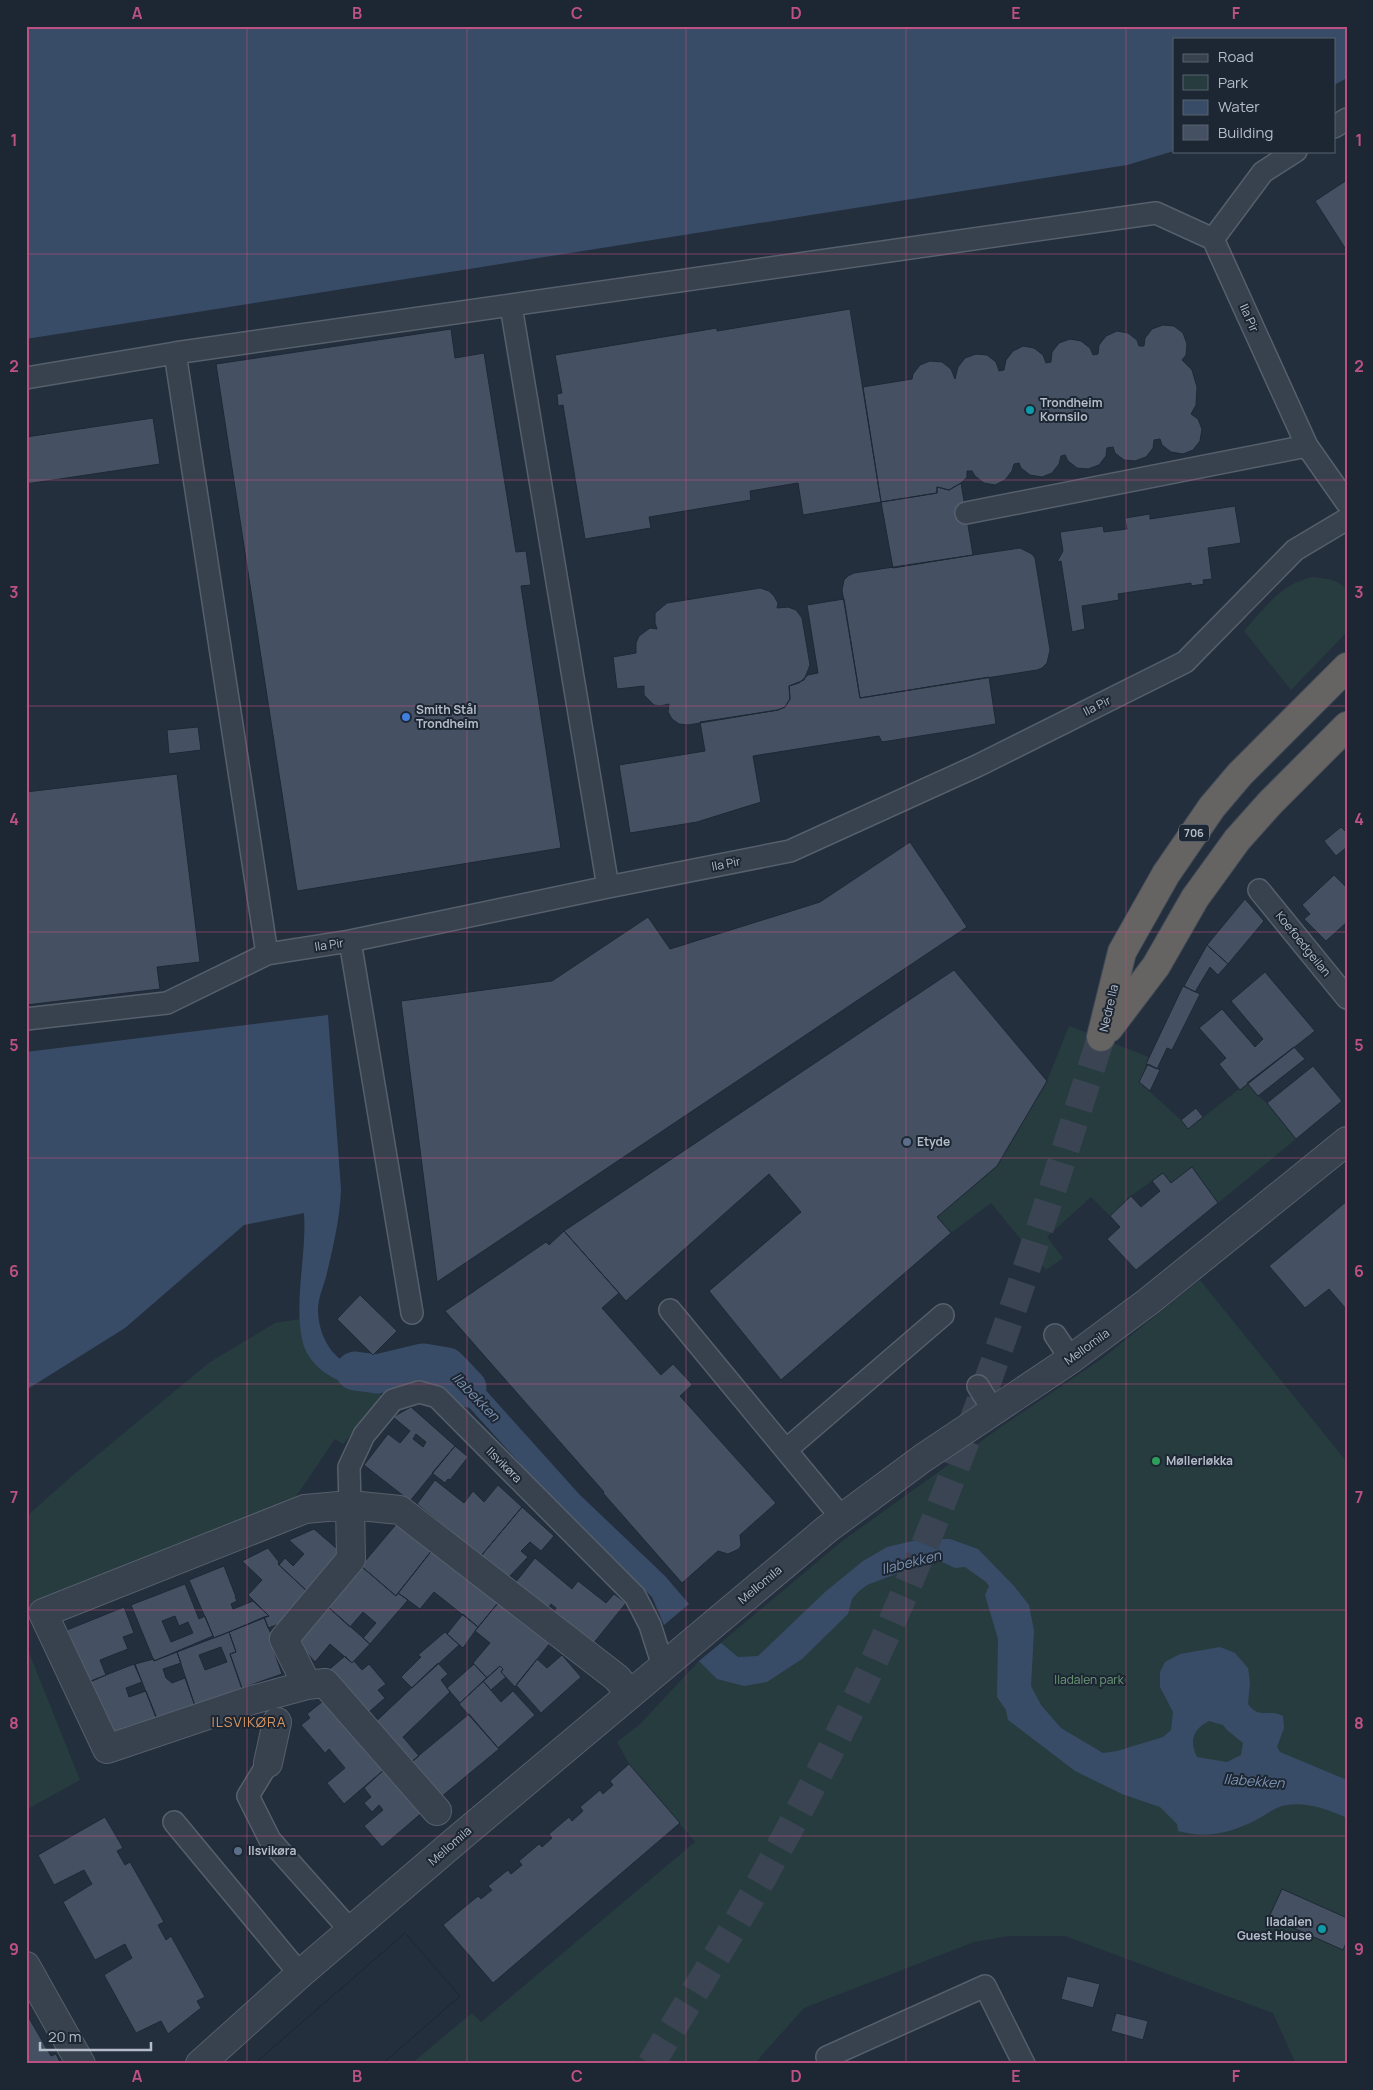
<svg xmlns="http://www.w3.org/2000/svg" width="1373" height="2090" font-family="Manrope,sans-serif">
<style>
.green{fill:#263c3f}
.water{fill:#394c67;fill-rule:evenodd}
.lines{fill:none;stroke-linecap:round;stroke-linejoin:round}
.canal{stroke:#394c67;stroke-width:39}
.building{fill:#455162;stroke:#1f2835;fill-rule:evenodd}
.trunk-tunnel{stroke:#3a4453;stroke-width:28;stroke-dasharray:28 14;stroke-linecap:butt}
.service-casing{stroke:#565f6c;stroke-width:24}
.pedestrian-casing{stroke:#565f6c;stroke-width:30}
.minor-casing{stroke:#565f6c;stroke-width:30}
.trunk-casing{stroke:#434c59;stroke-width:30}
.service{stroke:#38414e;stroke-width:21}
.pedestrian{stroke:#38414e;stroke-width:28}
.minor{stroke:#38414e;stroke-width:28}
.trunk{stroke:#656462;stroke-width:28}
.grid{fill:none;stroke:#bd5182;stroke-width:1;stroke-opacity:0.55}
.culture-dot{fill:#0f9aa8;stroke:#1d2633;stroke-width:2}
.shop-dot{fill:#3f7fe0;stroke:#1d2633;stroke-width:2}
.service-dot{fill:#5c6f8a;stroke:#1d2633;stroke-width:2}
.leisure-dot{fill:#2e9e5b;stroke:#1d2633;stroke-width:2}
.labels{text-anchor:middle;stroke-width:4;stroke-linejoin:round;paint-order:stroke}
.shield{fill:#1d2633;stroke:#878f9c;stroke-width:1}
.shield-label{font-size:11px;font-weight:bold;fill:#b4bcc9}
.street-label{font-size:12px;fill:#b4bcc9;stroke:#1d2633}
.poi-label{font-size:12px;font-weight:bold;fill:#b4bcc9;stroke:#1d2633;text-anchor:start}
.park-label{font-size:12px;fill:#6b9a76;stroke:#1d2633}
.water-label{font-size:14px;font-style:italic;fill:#7c92b1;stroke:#1d2633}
.neighbourhood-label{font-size:14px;letter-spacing:1px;fill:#d59563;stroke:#1d2633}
.neatline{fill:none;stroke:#bd5182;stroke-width:2}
.grid-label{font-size:16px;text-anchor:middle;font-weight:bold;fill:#bd5182}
</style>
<rect width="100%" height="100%" fill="#242f3e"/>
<path class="green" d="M 1312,577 C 1325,578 1338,579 1347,590 L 1347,632 L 1291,690 L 1244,631 C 1266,607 1279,585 1312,577 Z
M 1069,1026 L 1149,1057 L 1140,1083 L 1181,1120 L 1188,1129 L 1247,1083 L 1258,1096 L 1267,1103 L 1296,1139 L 1218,1203 L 1192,1167 L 1171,1183 L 1163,1173 L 1131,1196 L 1110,1216 L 1091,1197 L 1047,1237 L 1063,1258 L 1046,1270 L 991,1203 L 951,1233 L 937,1217 L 997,1166 L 1047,1081 Z
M 1200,1280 L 1347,1462 L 1347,2064 L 1296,2064 L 1273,2013 L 1065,1936 L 1009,1936 L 974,1942 L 804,2008 L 754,2064 L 411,2064 L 472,2013 L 481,2022 L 695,1842 L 629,1764 L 617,1742 L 640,1724 L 699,1661 L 841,1542 L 998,1429 L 1103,1358 Z
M 300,1319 C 304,1371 329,1383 377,1385 L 382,1398 L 343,1444 L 335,1439 L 293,1501 L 34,1607 L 26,1606 L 26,1517 L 72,1476 L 210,1362 L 275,1323 Z
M 26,1645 L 80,1780 L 26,1810 Z"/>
<path class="water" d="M 26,26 L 1347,26 L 1347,78 L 1334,85 L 1334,39 L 1174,39 L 1174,151 L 1127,165 L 26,339 Z
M 328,1015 L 341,1189 C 340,1219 333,1247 326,1277 C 323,1287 318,1299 318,1310 C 318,1335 333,1364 360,1367 C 375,1368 391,1361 405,1356 L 408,1376 C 399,1379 389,1383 379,1385 C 348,1391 308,1372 302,1339 C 294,1299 307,1253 304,1213 L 244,1225 L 125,1328 L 26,1390 L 26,1052 Z
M 437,1351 L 465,1367 L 579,1494 L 665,1576 L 689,1604 L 664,1625 L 652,1597 L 545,1491 L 447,1383 L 436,1377 L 424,1375 L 421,1353 Z
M 921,1539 L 950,1539 L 978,1549 L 1014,1586 L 1029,1605 L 1034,1631 L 1031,1686 L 1041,1705 L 1061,1728 L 1103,1753 L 1117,1751 L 1163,1737 L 1171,1730 L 1173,1712 L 1160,1687 L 1160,1672 L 1165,1662 L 1180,1654 L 1220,1647 L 1235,1653 L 1248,1668 L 1250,1683 L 1248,1704 C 1259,1720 1270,1708 1283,1716 L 1284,1728 L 1277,1747 L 1280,1752 L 1347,1780 L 1347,1818 C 1329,1810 1308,1802 1287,1805 C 1276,1806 1266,1815 1256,1820 C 1230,1833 1208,1839 1178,1831 L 1177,1824 L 1160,1807 L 1122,1794 L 1075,1771 L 1008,1720 L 1006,1710 L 997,1697 L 998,1639 L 985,1595 L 989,1586 L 986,1582 L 965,1567 L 955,1568 L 940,1561 L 925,1563 L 867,1585 L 858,1592 L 852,1599 L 848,1614 L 802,1659 L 767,1682 L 744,1686 L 717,1679 L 699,1661 L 721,1643 L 738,1657 L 758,1656 L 825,1592 L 863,1561 L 887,1547 ZM 1209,1721 L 1223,1725 L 1227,1730 L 1243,1743 L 1241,1755 L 1227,1762 L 1197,1757 C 1189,1741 1193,1729 1209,1721 Z"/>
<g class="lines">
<path class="canal" d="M 355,1371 L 377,1374 L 423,1363 L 447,1367 L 467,1388"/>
</g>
<path class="building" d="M 1347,180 L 1347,251 L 1315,201 Z
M 850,309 L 881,502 L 803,515 L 798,483 L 750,491 L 751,500 L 649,517 L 651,528 L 585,539 L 563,405 L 558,406 L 557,394 L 562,393 L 555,355 L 717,328 L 717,331 Z
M 1163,325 L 1174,326 L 1183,333 L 1187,344 L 1186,355 L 1182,360 L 1192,370 L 1197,387 L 1196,405 L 1191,414 L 1198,419 L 1202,429 L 1200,441 L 1193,450 L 1183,454 L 1171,452 L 1162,445 L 1160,439 L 1154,440 L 1153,448 L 1146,457 L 1135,461 L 1124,460 L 1115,453 L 1113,447 L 1107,448 L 1106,456 L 1099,465 L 1088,469 L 1077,468 L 1068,461 L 1065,455 L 1061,456 L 1059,464 L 1052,473 L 1042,477 L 1030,475 L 1021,468 L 1019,463 L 1014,464 L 1012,471 L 1005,480 L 995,485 L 984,483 L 975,476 L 972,471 L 967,471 L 967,477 L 961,483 L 949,490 L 937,487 L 937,493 L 881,502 L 863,387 L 912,379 L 913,374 L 920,365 L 930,361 L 942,362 L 951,369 L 955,379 L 958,367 L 965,358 L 976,354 L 987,355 L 996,362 L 999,371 L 1004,370 L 1006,360 L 1013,351 L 1023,346 L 1034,348 L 1043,355 L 1046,363 L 1051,362 L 1052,352 L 1059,343 L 1070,339 L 1081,341 L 1090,348 L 1093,355 L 1098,354 L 1099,345 L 1106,336 L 1117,331 L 1128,333 L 1137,340 L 1139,346 L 1144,346 L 1145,338 L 1152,329 Z
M 451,329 L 455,358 L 484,353 L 516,552 L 526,551 L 531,585 L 521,586 L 561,848 L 297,891 L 216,364 Z
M 153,418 L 160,464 L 26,484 L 26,437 Z
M 961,483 L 973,555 L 893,568 L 881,502 L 937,493 L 937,487 L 949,490 Z
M 1235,506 L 1241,543 L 1208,548 L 1212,579 L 1203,580 L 1204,584 L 1191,586 L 1191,583 L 1118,594 L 1119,600 L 1082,606 L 1085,629 L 1072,632 L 1061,561 L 1057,562 L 1063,551 L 1060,532 L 1103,526 L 1104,532 L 1127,529 L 1125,518 L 1150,514 L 1150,519 Z
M 1020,548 L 1032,554 L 1035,558 L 1050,650 L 1047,663 L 1042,668 L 1037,670 L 860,698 L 842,590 L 844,580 L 848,576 L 854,573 Z
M 760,588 L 769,591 L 774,596 L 778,603 L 777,608 L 788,607 L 796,610 L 802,618 L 810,665 L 804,680 L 789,686 L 790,699 L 785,707 L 778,710 L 688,725 L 679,724 L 672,719 L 668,712 L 669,704 L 660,706 L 654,705 L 644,695 L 644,686 L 617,689 L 613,657 L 636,653 L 636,643 L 639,636 L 650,628 L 657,629 L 655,623 L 655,613 L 667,603 Z
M 844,599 L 860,698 L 989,677 L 996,724 L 882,742 L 879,736 L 753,756 L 761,802 L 697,822 L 630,833 L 619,765 L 705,751 L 700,722 L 778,710 L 785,707 L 790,699 L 789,686 L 799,683 L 808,675 L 818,673 L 807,605 Z
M 198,727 L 201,750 L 169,754 L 167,730 Z
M 177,774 L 200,962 L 157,967 L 160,989 L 26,1005 L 26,792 Z
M 1341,827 L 1347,833 L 1347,847 L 1336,856 L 1324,841 Z
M 910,842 L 967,927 L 437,1282 L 401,1001 L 552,981 L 648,917 L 670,949 L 820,902 Z
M 1334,875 L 1347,888 L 1347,922 L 1326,941 L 1304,919 L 1310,914 L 1302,905 Z
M 1245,899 L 1264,921 L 1228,964 L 1207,945 Z
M 1207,945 L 1228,964 L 1218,975 L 1210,967 L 1195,992 L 1184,986 Z
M 954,970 L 1047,1081 L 997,1166 L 937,1217 L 951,1233 L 781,1380 L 709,1291 L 801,1212 L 769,1174 L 626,1301 L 564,1231 Z
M 1265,972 L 1315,1031 L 1240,1090 L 1219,1064 L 1226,1058 L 1199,1028 L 1222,1009 L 1255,1047 L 1263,1039 L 1231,1001 Z
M 1183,986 L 1200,994 L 1172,1050 L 1167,1048 L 1157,1069 L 1146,1064 Z
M 1294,1047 L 1305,1059 L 1258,1096 L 1247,1083 Z
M 1148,1064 L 1160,1070 L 1150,1091 L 1139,1082 Z
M 1313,1066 L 1342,1101 L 1296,1139 L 1267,1103 Z
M 1196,1108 L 1203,1117 L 1188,1129 L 1181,1120 Z
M 1192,1167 L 1218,1203 L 1136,1270 L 1107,1239 L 1120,1227 L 1110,1216 L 1131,1196 L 1141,1207 L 1160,1191 L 1152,1181 L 1163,1173 L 1171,1183 Z
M 1347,1201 L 1347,1310 L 1329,1289 L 1305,1308 L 1269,1266 Z
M 564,1231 L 619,1293 L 602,1308 L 661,1375 L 673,1364 L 691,1383 L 692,1385 L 680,1396 L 776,1503 L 740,1535 L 741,1545 L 739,1549 L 728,1554 L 718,1551 L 682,1583 L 603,1493 L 604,1492 L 445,1311 L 546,1242 L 549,1245 Z
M 360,1295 L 397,1331 L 373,1355 L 337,1319 Z
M 411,1407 L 455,1446 L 410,1501 L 364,1465 L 388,1434 L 400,1443 L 410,1431 L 393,1417 ZM 416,1434 L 426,1442 L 423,1447 L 413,1439 Z
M 455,1446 L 468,1457 L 450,1480 L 448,1479 L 445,1483 L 432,1473 Z
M 435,1480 L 464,1503 L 473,1491 L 484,1502 L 498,1485 L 522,1507 L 481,1556 L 417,1504 Z
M 522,1507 L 554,1536 L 541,1551 L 530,1542 L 521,1551 L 528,1557 L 508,1578 L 481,1556 Z
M 398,1522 L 433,1549 L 396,1596 L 361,1566 Z
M 314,1529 L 343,1554 L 308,1592 L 279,1565 L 285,1558 L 293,1566 L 304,1554 L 289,1540 Z
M 268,1548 L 279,1562 L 278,1564 L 308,1592 L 279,1624 L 268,1628 L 264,1617 L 269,1616 L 248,1595 L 262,1580 L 242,1561 Z
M 432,1550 L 498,1603 L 478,1627 L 434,1592 L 420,1609 L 398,1593 Z
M 535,1558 L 572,1589 L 578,1581 L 606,1603 L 614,1594 L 626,1603 L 592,1645 L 553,1614 L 556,1608 L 551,1604 L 547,1610 L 515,1583 Z
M 224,1566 L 236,1597 L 235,1597 L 237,1601 L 231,1604 L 233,1609 L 253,1601 L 269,1616 L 214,1638 L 189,1580 Z
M 361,1566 L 396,1596 L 398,1593 L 408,1600 L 370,1644 L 363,1638 L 376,1623 L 363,1612 L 350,1627 L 327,1606 Z
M 185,1584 L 199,1619 L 205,1616 L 213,1636 L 154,1661 L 131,1605 ZM 175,1616 L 179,1626 L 188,1622 L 193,1633 L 171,1642 L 162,1621 Z
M 498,1603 L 550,1643 L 515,1687 L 501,1672 L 503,1669 L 500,1666 L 487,1678 L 473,1663 L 490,1643 L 475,1631 Z
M 327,1606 L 370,1644 L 352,1663 L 330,1644 L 315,1662 L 297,1642 Z
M 124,1607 L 134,1633 L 123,1637 L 128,1649 L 100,1660 L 106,1675 L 90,1682 L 67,1630 Z
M 463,1614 L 478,1627 L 463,1648 L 447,1634 Z
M 264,1617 L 277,1649 L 274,1651 L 282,1674 L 242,1688 L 230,1654 L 236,1652 L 229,1632 Z
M 229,1632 L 236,1652 L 230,1654 L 242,1689 L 195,1706 L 177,1652 ZM 221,1647 L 227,1662 L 205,1670 L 199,1655 Z
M 445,1632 L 459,1645 L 412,1688 L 401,1677 L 421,1657 L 418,1655 Z
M 177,1652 L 181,1663 L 163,1669 L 166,1678 L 172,1683 L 185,1678 L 195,1706 L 157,1720 L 135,1664 L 154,1659 L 154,1661 Z
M 562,1655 L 581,1677 L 541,1713 L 516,1685 L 537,1659 L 547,1668 Z
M 345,1656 L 352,1663 L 354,1661 L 362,1670 L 369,1664 L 386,1684 L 378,1690 L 385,1698 L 361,1719 L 325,1673 Z
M 438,1663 L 448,1674 L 441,1680 L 450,1692 L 403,1737 L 419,1756 L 408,1765 L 369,1728 Z
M 134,1664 L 142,1682 L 126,1688 L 129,1697 L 146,1691 L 158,1721 L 110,1739 L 88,1682 Z
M 474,1664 L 487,1678 L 460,1703 L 447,1688 Z
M 500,1666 L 503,1669 L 501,1672 L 506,1677 L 491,1690 L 483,1681 Z
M 483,1681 L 501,1702 L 513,1691 L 535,1715 L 498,1748 L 459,1704 Z
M 328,1697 L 386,1768 L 344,1804 L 327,1783 L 345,1768 L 329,1749 L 325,1753 L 301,1725 L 310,1718 L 307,1714 Z
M 469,1714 L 499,1749 L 435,1802 L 405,1767 Z
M 629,1764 L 680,1823 L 493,1983 L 443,1925 L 478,1896 L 481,1899 L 492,1890 L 488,1886 L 508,1870 L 511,1874 L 522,1865 L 519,1861 L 539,1844 L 542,1847 L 552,1838 L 549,1834 L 569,1817 L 572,1821 L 583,1811 L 580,1807 L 600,1790 L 603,1794 L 613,1785 L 610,1781 Z
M 386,1768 L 424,1811 L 382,1847 L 364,1826 L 383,1810 L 379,1805 L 372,1812 L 364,1803 L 371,1797 L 364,1788 Z
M 105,1817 L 123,1848 L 117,1851 L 125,1865 L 130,1862 L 164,1922 L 158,1925 L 166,1940 L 171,1936 L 205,1997 L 197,2001 L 201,2008 L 168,2034 L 161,2021 L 136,2033 L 104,1975 L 132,1958 L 125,1944 L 95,1960 L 63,1902 L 92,1884 L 84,1870 L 54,1885 L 38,1855 Z
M 1282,1889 L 1347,1918 L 1347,1941 L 1343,1950 L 1269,1917 Z
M 405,1933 L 460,1996 L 382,2064 L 254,2064 Z
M 405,1933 L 460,1996 L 382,2064 L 254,2064 Z
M 1067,1976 L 1100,1984 L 1093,2008 L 1061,1999 Z
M 26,2013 L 51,2056 L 56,2054 L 61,2064 L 26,2064 Z
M 1116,2013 L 1148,2021 L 1143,2040 L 1111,2031 Z"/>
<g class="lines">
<path class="trunk-tunnel" d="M 651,2064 C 688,2002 726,1942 762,1879 C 812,1789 860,1696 901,1601 C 981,1418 1041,1227 1101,1037"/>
<g class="service-casing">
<path id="service" d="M 1334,127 L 1347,119
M 1213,239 L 1307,446 L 1347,503
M 1213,239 L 1263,172 L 1296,151
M 511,306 L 608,887
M 175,353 L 267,954
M 26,378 L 175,353 L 1156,213 L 1213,239
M 966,513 L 1307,446
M 1259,890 L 1347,998
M 350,941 L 412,1313
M 26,1019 L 167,1003 L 267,954 L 350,941 L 608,887 L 790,851 L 979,765 L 1185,662 L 1295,550 L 1347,519
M 670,1310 L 842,1518
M 1055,1335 L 1071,1359
M 978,1386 L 993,1410
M 786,1450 L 943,1315
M 350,1505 L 349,1467 L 364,1435 L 393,1400 L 419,1392 L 437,1397 L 635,1596 L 650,1625 L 663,1666
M 268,1763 L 248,1796 L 270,1840 L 351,1931
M 174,1822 L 300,1974
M 831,2064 L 827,2057 L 985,1986 L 1024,2064"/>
</g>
<g class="pedestrian-casing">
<path id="pedestrian" d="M 307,1685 L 284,1639 L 351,1559 L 350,1505
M 268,1763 L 277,1722
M 437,1811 L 325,1683 L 307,1685 L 252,1700 L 107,1749 L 43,1613 L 305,1509 L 350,1505 L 400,1510 L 617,1678 L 630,1694"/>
</g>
<g class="minor-casing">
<path id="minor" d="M 26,1966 L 81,2064
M 200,2064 L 300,1974 L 459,1838 L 827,1529 L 923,1458 L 1071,1359 L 1149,1301 L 1347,1141"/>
</g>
<g class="trunk-casing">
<path id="trunk" d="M 1109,1028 L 1156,966 L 1195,898 L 1237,840 L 1270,803 L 1347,726
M 1101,1037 L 1122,952 L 1166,874 L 1212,807 L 1240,774 L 1347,667"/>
</g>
<use href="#service" class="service"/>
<use href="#pedestrian" class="pedestrian"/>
<use href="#minor" class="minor"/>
<use href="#trunk" class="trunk"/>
</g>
<path class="grid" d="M 247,26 L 247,2064M 467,26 L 467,2064M 686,26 L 686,2064M 906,26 L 906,2064M 1126,26 L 1126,2064M 26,254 L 1347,254M 26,480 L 1347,480M 26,706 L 1347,706M 26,932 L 1347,932M 26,1158 L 1347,1158M 26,1384 L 1347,1384M 26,1610 L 1347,1610M 26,1836 L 1347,1836"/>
<g class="culture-dot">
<circle cx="1030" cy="410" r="5"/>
<circle cx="1322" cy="1929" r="5"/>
</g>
<circle class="shop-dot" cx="406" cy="717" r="5"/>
<g class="service-dot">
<circle cx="907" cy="1142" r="5"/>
<circle cx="238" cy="1851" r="5"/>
</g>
<circle class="leisure-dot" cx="1156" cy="1461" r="5"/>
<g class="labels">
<rect class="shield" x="1179" y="824.5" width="30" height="17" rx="4"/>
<g class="shield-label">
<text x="1194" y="837">706</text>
</g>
<g class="street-label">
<text transform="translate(1249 318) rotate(66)" y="4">Ila Pir</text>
<text transform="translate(1097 706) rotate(-27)" y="4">Ila Pir</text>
<text transform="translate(726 864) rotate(-11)" y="4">Ila Pir</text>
<text transform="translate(1303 944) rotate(51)" y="4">Koefoedgeilan</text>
<text transform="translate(329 945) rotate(-8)" y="4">Ila Pir</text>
<text transform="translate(1109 1008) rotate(-77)" y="4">Nedre Ila</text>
<text transform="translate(1087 1347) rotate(-36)" y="4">Mellomila</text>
<text transform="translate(504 1465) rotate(45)" y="4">Ilsvikøra</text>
<text transform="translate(760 1585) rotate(-40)" y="4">Mellomila</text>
<text transform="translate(450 1846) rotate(-41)" y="4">Mellomila</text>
</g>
<g class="poi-label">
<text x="1040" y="407">Trondheim<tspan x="1040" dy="14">Kornsilo</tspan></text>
<text x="416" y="714">Smith Stål<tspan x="416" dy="14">Trondheim</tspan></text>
<text x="917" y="1146">Etyde</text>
<text x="1166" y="1465">Møllerløkka</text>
<text x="248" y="1855">Ilsvikøra</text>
<text x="1312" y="1926" text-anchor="end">Iladalen<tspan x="1312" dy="14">Guest House</tspan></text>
</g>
<g class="park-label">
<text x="1089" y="1684">Iladalen park</text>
</g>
<g class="water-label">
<text transform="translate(476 1397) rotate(46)" y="5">Ilabekken</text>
<text transform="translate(911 1562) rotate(-14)" y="5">Ilabekken</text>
<text transform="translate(1254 1781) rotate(4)" y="5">Ilabekken</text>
</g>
<g class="neighbourhood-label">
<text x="249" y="1727">ILSVIKØRA</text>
</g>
</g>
<rect width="1373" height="2090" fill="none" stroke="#1d2633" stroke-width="55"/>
<rect x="1173" y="38" width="162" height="115" fill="#1d2633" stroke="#59626f"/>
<rect x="1183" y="54" width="25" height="8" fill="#38414e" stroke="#59626f"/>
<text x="1218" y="62" font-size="15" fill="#b4bcc9">Road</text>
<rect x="1183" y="75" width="25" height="15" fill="#263c3f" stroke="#59626f"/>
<text x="1218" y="88" font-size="15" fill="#b4bcc9">Park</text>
<rect x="1183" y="100" width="25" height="15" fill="#394c67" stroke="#59626f"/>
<text x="1218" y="112" font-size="15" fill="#b4bcc9">Water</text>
<rect x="1183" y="125" width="25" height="15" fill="#455162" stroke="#59626f"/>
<text x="1218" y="138" font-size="15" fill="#b4bcc9">Building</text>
<path d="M40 2042v8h111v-8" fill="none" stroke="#b4bcc9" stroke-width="2.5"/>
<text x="48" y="2042" font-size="15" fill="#b4bcc9" stroke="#1d2633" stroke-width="4" paint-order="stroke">20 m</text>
<rect x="28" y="28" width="1318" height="2034" class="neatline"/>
<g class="grid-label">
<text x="137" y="19">A</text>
<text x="357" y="19">B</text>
<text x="577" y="19">C</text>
<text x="796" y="19">D</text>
<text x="1016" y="19">E</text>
<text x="1236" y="19">F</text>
<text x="14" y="146">1</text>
<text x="1359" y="146">1</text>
<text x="14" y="372">2</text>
<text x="1359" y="372">2</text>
<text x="14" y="598">3</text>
<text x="1359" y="598">3</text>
<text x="14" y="825">4</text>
<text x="1359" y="825">4</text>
<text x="14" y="1051">5</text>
<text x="1359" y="1051">5</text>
<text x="14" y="1277">6</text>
<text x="1359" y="1277">6</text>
<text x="14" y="1503">7</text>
<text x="1359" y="1503">7</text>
<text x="14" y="1729">8</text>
<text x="1359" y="1729">8</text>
<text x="14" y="1955">9</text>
<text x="1359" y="1955">9</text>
<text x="137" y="2082">A</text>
<text x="357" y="2082">B</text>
<text x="577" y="2082">C</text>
<text x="796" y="2082">D</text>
<text x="1016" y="2082">E</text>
<text x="1236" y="2082">F</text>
</g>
</svg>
